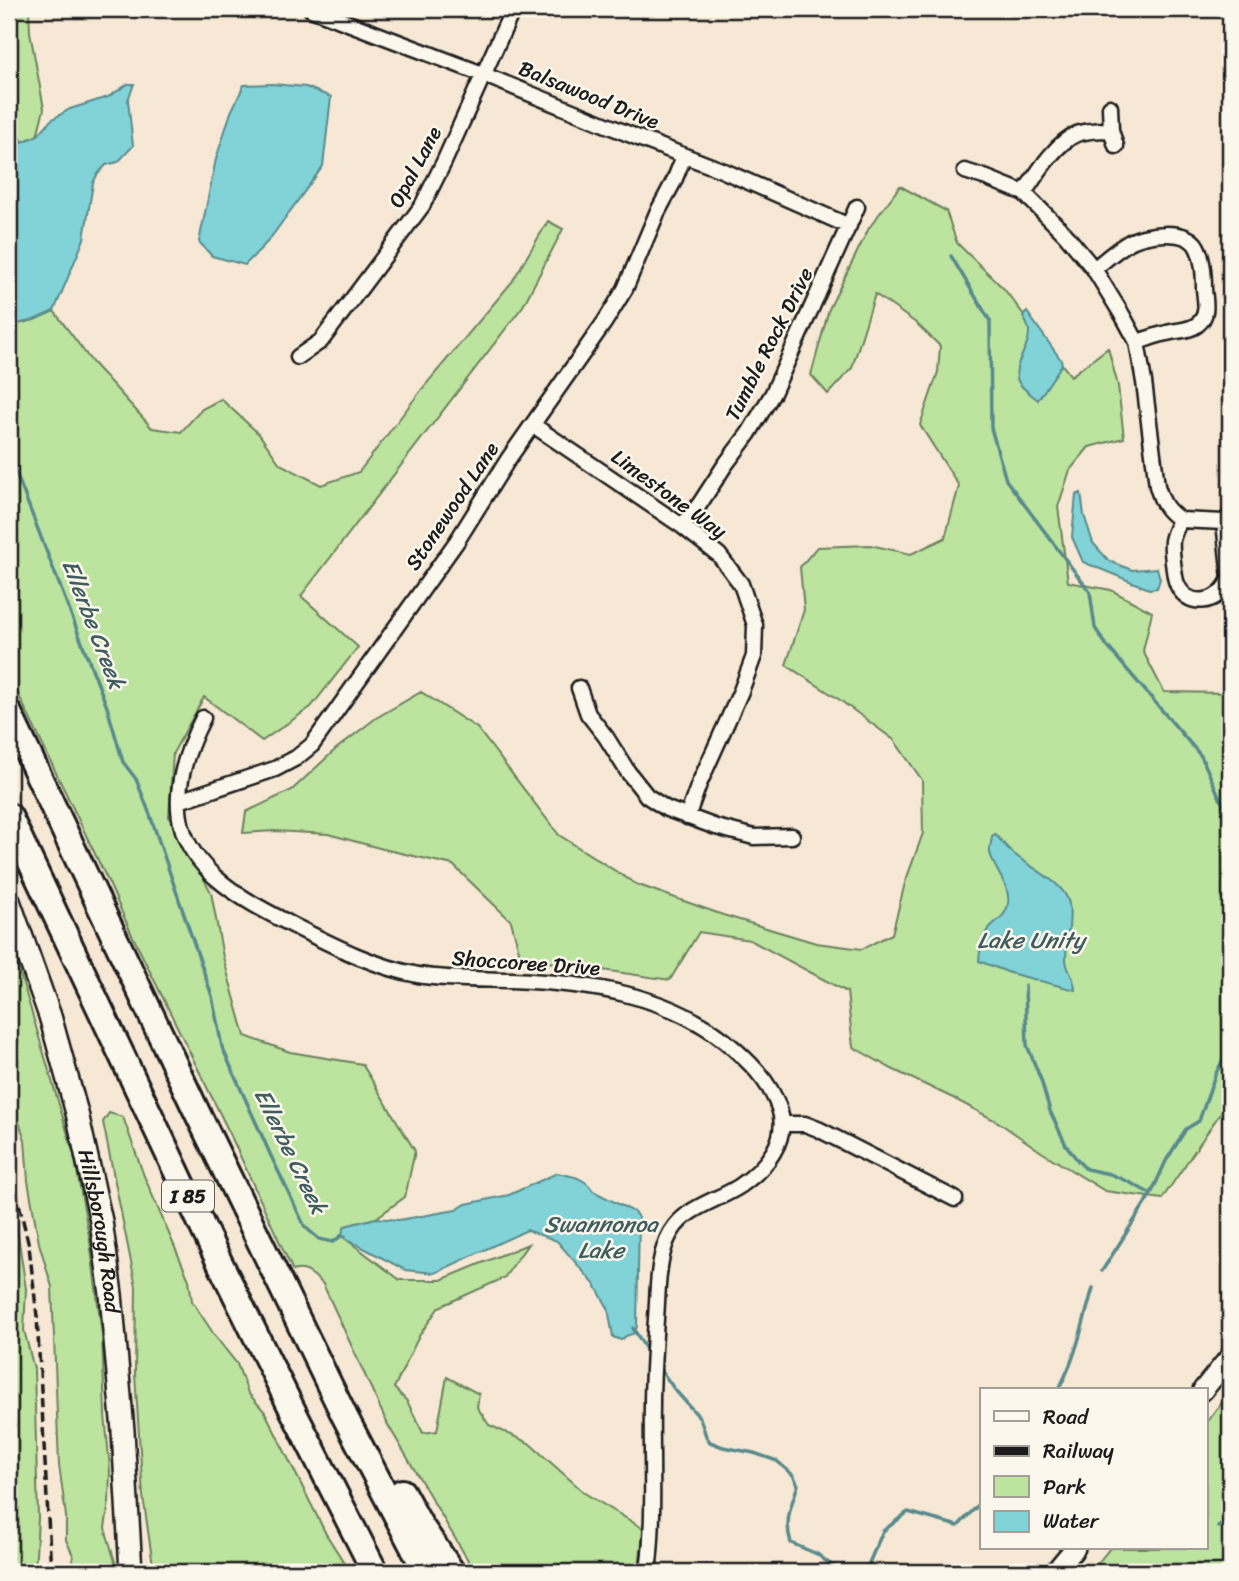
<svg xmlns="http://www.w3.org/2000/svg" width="1239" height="1581" font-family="Sriracha,sans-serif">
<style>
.green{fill:#bce49f;stroke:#6c805e;stroke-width:2}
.water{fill:#81d3d8;stroke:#598a8d;stroke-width:2}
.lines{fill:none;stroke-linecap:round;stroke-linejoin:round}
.stream{stroke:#598a8d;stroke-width:3.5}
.street-casing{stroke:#1c1c1c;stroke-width:19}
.secondary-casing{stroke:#1c1c1c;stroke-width:24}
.primary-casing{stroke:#1c1c1c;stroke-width:26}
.highway-casing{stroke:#1c1c1c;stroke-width:30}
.street{stroke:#fbf7ec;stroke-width:14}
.secondary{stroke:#fbf7ec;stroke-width:19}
.primary{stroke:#fbf7ec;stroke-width:21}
.highway{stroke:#fbf7ec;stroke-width:24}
.rail{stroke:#1c1c1c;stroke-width:3.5;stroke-dasharray:10 5;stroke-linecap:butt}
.labels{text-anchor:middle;stroke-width:5;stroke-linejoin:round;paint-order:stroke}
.shield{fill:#fbf7ec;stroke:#5f5e5a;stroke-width:2}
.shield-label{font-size:19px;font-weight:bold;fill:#1c1c1c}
.street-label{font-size:21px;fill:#1c1c1c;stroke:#fbf7ec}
.water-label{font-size:23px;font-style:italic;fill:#3f5c5e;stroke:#fbf7ec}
</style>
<rect width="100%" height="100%" fill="#f6e8d4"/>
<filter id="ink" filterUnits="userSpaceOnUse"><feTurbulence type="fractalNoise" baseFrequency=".0143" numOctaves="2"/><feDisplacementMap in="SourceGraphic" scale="14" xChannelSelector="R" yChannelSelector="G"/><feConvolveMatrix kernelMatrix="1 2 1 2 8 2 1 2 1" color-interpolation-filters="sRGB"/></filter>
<g filter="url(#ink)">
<path class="green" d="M 9,9 L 29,9 L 30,32 L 44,109 L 37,136 L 22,142 L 9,117 Z
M 900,186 L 946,211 L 957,243 L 1004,289 L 1071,376 L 1108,348 L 1118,386 L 1124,438 L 1089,447 L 1070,470 L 1058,507 L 1068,582 L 1111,590 L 1152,612 L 1143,651 L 1164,692 L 1230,693 L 1230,1099 L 1162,1199 L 1105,1191 L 1043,1153 L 998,1122 L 953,1098 L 892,1069 L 853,1047 L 847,992 L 750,940 L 699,932 L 670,980 L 521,958 L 511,921 L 453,865 L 383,849 L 328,834 L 275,831 L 243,833 L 246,812 L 292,790 L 336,749 L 376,718 L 421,692 L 477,728 L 559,835 L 636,884 L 723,915 L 816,943 L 862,949 L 892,934 L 905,883 L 923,833 L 922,780 L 894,740 L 837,698 L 786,665 L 804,610 L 800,567 L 817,547 L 870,545 L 911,554 L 945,538 L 959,486 L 920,425 L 938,372 L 940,346 L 916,323 L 875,294 L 852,368 L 828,394 L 811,375 L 829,309 L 869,228 Z
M 548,221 L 563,229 L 523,306 L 301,596 L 358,647 L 311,707 L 262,741 L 204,697 L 173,753 L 169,817 L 211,892 L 223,957 L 245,1036 L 290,1052 L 362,1064 L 415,1151 L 405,1197 L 376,1218 L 345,1226 L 342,1236 L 400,1280 L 441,1280 L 528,1244 L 504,1278 L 439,1307 L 419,1336 L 394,1388 L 407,1401 L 423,1433 L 437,1431 L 447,1377 L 479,1394 L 477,1407 L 489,1425 L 529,1443 L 586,1494 L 644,1529 L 638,1572 L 475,1572 L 388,1425 L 323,1284 C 314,1276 306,1266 293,1271 L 230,1134 L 132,935 L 108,881 L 9,675 L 9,326 L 34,320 L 54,311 L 92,362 L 152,428 L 181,432 L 202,409 L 221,399 L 259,434 L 280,464 L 321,485 L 359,472 L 422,389 L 512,282 Z
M 9,941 L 25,990 L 74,1155 L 90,1241 L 102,1335 L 105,1415 L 110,1469 L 109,1502 L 105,1528 L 118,1572 L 71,1572 L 73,1555 L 66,1540 L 66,1516 L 59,1465 L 52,1287 L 39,1243 L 28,1181 L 25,1140 L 18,1119 L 9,1098 Z
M 109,1113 L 123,1117 L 144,1176 L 189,1280 L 192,1301 L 215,1336 L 237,1364 L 248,1393 L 265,1412 L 326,1534 L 350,1572 L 154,1572 L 143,1496 L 135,1374 L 136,1287 L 103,1122 Z
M 9,1174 L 26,1289 L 24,1330 L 34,1369 L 38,1518 L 35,1572 L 9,1572 L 9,1465 L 10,1464 L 11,1396 L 9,1394 Z
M 1230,1392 L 1230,1572 L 1091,1572 L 1110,1548 L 1206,1548 L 1206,1424 Z"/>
<path class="water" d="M 128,84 L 134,84 L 128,100 L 133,146 L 118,162 L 106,165 L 97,175 L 93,183 L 84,239 L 54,311 L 34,320 L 9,326 L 9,117 L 23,142 L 38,135 L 51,120 L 70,109 L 108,97 Z
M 272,84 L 306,87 L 331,97 L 323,166 L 269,240 L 245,265 L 212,256 L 199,242 L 216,159 L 231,112 L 244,85 Z
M 1027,312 L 1061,360 L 1062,364 L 1038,400 C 1032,395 1021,388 1018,381 C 1011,365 1030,348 1029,332 C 1029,326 1025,321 1023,316 Z
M 1081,493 L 1084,515 L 1093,543 L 1109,561 L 1132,570 L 1157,568 L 1160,579 L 1157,588 L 1149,589 L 1083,562 L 1072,537 L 1076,495 Z
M 995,834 C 1001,841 1007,848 1014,854 C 1029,867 1066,883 1069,904 C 1072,923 1066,941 1066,959 C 1066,971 1076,979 1075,990 L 1010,973 L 979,961 C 980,952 980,942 985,934 C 991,922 1006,919 1008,904 C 1011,885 993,870 990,852 C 989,848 992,841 992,836 Z
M 557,1173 C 571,1176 585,1177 593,1191 L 634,1212 L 639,1218 L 637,1326 L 635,1333 L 626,1336 L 621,1340 L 613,1337 L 608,1308 L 595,1285 L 557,1241 L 527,1230 L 435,1273 L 405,1270 L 341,1236 L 345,1226 L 376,1218 L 399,1220 L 456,1210 L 466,1204 L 509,1195 Z"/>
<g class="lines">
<path class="stream" d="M 951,256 L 990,321 L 991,428 L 1006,480 L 1090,592 L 1095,628 L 1107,646 L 1201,756 L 1230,820
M 9,455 L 107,707 L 123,762 L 136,779 L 149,812 L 212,996 L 222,1047 L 271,1156 L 305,1227 L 319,1239 L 333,1242 L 341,1236 L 345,1236
M 1025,986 L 1027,1045 L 1041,1080 L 1050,1111 L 1066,1145 L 1078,1161 L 1086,1169 L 1110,1174 L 1129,1182 L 1151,1194
M 1102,1271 L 1151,1194 L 1166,1161 L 1186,1129 L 1199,1121 L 1215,1075 L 1224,1058
M 633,1328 L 649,1354
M 658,1366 L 675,1390 L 700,1418 L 706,1436 L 710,1442 L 723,1447 L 754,1453 L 777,1461 L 793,1475 L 798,1485 C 791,1506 784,1520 791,1543 L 817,1554 L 840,1572
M 1058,1390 C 1076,1359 1083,1322 1093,1288
M 1218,1527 L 1230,1519
M 865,1572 L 883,1531 L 908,1512 L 958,1526 L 982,1501"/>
<g class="street-casing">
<path id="street" d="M 311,9 L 472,70 L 641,139 L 724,171 L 849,226
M 1110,107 L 1111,130 L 1116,146
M 965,171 L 987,178 L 1024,193 L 1065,234 L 1094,269 L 1124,318 L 1137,342 L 1144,382 L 1157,486 C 1162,503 1166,510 1180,520
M 1024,193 C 1036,175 1056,142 1077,134 C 1087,130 1100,130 1111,130
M 1094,269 C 1105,260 1116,250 1128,243 C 1144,233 1187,228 1197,247 C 1203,258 1204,276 1204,289 C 1205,301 1209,315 1198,324 C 1190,331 1177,330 1167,333 C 1157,335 1147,339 1137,342
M 298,357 L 321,341 L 422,206 L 444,162 L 513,9
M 533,425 L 682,526 L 719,555 L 741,584 L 755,625 L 754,656 L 741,691 L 699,784 L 687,817
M 1180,520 C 1177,527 1173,534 1172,541 C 1171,549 1174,573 1176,581 C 1185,610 1220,605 1230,578 L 1224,522
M 1180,520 L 1224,522 L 1229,517
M 682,526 L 699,505 L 725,465 L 749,433 L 773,393 L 857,207
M 579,688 L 588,714 L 606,737 L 628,772 L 647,796 L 667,809 L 716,827 L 754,837 L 792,836
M 203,718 C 187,749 172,792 182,827 C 187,846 201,864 215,877 C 240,899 271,914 300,929 C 338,948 376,967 418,975 C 449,980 480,979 511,980 C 586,983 665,993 725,1041 C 748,1060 769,1080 779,1108 C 790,1140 765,1169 740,1186 C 714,1203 681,1207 667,1240 C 657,1264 658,1293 656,1319 C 654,1348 652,1377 652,1406 C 651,1461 655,1517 648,1572
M 179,801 L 275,769 L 296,758 L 312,745 L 457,541 L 509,458 L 604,323 L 625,289 L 657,213 L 674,181 L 684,156
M 782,1124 L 805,1124 L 818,1129 L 955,1199"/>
</g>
<g class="secondary-casing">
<path id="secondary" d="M 1203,1390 L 1230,1357
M 1055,1572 L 1075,1548"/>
</g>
<g class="primary-casing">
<g id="primary">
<path id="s1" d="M 9,901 L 50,1016 L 77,1113 L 101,1221 L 111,1294 L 123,1431 L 131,1572"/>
</g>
</g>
<g class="highway-casing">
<path id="highway" d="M 9,713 L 194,1106 L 345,1417 L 426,1572
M 9,816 L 214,1251 L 292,1409 L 375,1572
M 402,1492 L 420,1525 L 452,1572"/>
</g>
<use href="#street" class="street"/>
<use href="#secondary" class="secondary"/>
<use href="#primary" class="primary"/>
<use href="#highway" class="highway"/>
<path class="rail" d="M 9,1161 L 29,1246 L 37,1316 L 51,1572"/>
</g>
</g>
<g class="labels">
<rect class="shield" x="162" y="1180.5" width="52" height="31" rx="5"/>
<g class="shield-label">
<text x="188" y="1203">I 85</text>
</g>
<g class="street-label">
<text transform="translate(589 95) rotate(22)" y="7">Balsawood Drive</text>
<text transform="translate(415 167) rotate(-62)" y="7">Opal Lane</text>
<text transform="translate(769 344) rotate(-63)" y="7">Tumble Rock Drive</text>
<text transform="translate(669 494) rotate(36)" y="7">Limestone Way</text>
<text transform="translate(452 506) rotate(-56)" y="7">Stonewood Lane</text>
<text transform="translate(526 963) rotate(4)" y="7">Shoccoree Drive</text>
<text dy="7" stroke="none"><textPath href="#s1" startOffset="343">Hillsborough Road</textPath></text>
</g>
<g class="water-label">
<text transform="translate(94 624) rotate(69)" y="8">Ellerbe Creek</text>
<text x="1031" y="948">Lake Unity</text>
<text transform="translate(291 1151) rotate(64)" y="8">Ellerbe Creek</text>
<text x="601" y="1232">Swannonoa<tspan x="601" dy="26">Lake</tspan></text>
</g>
</g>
<rect width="1239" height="1581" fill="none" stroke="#fbf7ec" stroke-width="35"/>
<rect x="18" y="18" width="1204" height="1546" fill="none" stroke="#1c1c1c" stroke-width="2.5" filter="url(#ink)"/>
<rect x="980" y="1388" width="228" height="161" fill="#fbf7ec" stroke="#a29f99" stroke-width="2"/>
<rect x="994" y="1411" width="35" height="10" fill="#fbf7ec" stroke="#a29f99" stroke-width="2"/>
<text x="1043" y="1424" font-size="21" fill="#1c1c1c">Road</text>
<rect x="994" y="1446" width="35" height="10" fill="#1c1c1c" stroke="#a29f99" stroke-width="2"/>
<text x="1043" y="1458" font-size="21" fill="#1c1c1c">Railway</text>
<rect x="994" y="1476" width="35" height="21" fill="#bce49f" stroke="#a29f99" stroke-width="2"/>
<text x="1043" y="1494" font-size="21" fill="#1c1c1c">Park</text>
<rect x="994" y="1511" width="35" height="21" fill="#81d3d8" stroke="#a29f99" stroke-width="2"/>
<text x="1043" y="1528" font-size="21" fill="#1c1c1c">Water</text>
</svg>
